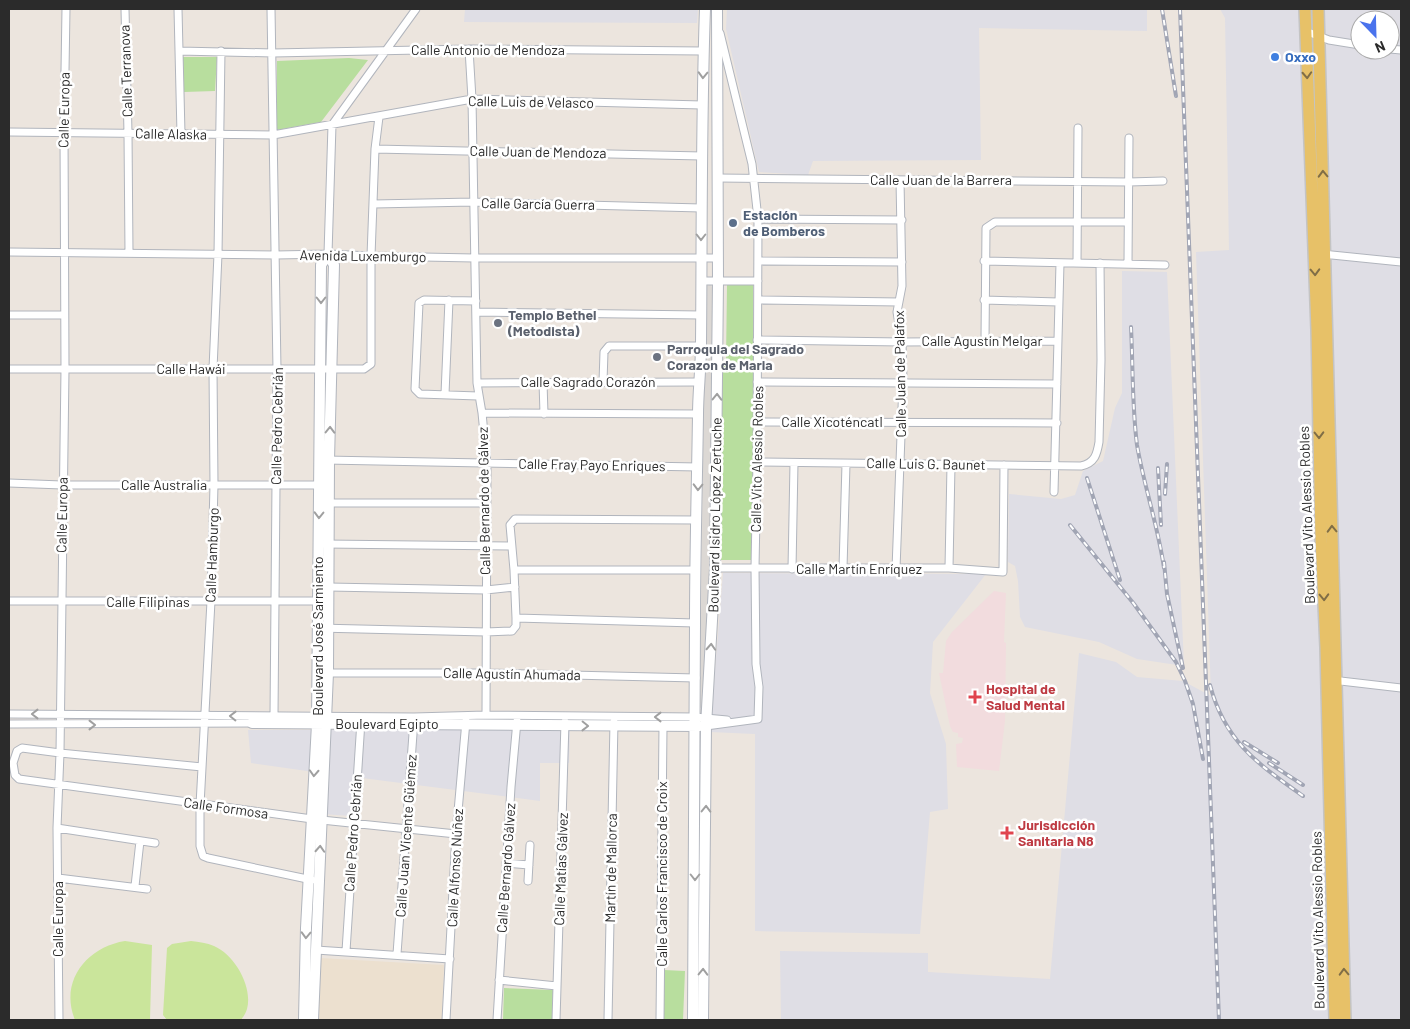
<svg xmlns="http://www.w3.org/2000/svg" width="1410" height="1029" font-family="Barlow,sans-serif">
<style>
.industrial{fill:#dfdee5;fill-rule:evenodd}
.education{fill:#ece0cf}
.medical{fill:#f2dcde}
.green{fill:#b8de9e}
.pitch{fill:#cae59b}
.plaza{fill:#dcd8d4}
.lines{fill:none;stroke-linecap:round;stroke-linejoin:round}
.street-casing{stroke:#b1b5bd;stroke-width:9}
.secondary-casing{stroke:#b1b5bd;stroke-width:12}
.primary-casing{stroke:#c4c4c4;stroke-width:14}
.street{stroke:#fff;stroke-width:7}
.secondary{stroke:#fff;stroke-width:10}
.primary{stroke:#e7c168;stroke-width:11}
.rail-casing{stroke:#a1a5b4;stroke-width:4}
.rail{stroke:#fff;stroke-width:2;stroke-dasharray:5.5;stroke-linecap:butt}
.oneway{stroke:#a0a0a0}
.oneway2{stroke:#806e46}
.shop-dot{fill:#3f7fe0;stroke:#fff;stroke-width:2}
.service-dot{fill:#5c6f8a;stroke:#fff;stroke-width:2}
.worship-dot{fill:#6b7280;stroke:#fff;stroke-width:2}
.health-dot{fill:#e0444e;stroke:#fff;stroke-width:2}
.labels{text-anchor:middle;stroke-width:5;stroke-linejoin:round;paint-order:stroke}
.street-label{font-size:14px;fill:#2b2b2b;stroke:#fff}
.shop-label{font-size:14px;font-weight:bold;fill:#366cbe;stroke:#fff;text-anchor:start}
.service-label{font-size:14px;font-weight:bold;fill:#4e5e75;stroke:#fff;text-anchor:start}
.worship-label{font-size:14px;font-weight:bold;fill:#5b616d;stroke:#fff;text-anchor:start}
.health-label{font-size:14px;font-weight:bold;fill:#be3a42;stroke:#fff;text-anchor:start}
</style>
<rect width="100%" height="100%" fill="#ece5de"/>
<path class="industrial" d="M 465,9 L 698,9 L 697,23 L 464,22 Z
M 727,9 L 1147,9 L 1147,31 L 979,28 L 981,160 L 813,161 L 808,175 L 759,172 L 726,29 Z
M 1220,9 L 1401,9 L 1401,1020 L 781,1020 L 780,951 L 928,953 L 928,972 L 1050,979 L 1079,653 L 1116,662 L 1137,677 L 1183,681 L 1211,696 L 1196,252 L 1229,250 L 1225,18 ZM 1360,20 L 1390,20 L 1390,50 L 1360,50 Z
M 1122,271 L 1167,272 L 1184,666 L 1137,659 L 1099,642 L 1025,627 L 1020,617 L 1018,581 L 1015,566 L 1008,562 L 1009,494 L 1061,499 L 1075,495 L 1083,471 L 1103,461 L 1115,408 L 1122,393 Z
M 723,573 L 986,574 L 933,642 L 930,693 L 946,744 L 948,809 L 930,812 L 920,934 L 755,931 L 755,734 L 710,732 Z
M 570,729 L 569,763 L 540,763 L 540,801 L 362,778 L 353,779 L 351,816 L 322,814 L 324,776 L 307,771 L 251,763 L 248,730 Z"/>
<path class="education" d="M 320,958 L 444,965 L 442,1020 L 318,1020 Z"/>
<path class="medical" d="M 994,591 L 1006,593 L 1004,642 L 1006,643 L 1005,721 L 999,771 L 957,767 L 956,744 L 962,743 L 963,738 L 958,737 L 958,733 L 953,732 L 950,726 L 939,673 L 943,673 L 946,641 L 952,632 Z"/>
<path class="green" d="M 183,57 L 217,57 L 215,91 L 184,92 Z
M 349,58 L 368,60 L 321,122 L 277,130 L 277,61 Z
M 727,285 L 753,285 L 754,560 L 721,560 L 720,368 L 726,360 Z
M 664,970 L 685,971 L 683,1020 L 662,1020 Z
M 504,988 L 553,990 L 552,1020 L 503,1020 Z"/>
<path class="pitch" d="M 125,941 L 152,945 L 150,1020 L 75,1020 C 59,981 87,947 125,941 Z
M 191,941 C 199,942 207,943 214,946 C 235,955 253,987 247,1009 C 246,1013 243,1017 241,1020 L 167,1020 L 163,1015 L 167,948 L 172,944 Z"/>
<path class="plaza" d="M 711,284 L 713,291 L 712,573 L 702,707 L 700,708 L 705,290 L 707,286 Z"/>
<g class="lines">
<g class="street-casing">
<path id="street" d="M 125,9 L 128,133 L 129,253
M 178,9 L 181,134
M 271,9 L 277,369 L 274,716
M 1305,31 L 1329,40 L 1360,45
M 469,49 L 472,99 L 477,383 L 482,413 L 487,464 L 486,715
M 1390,49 L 1401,50
M 179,51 L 273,53 L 469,49 L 703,51
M 221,51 L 218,254 L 213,369 L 214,485 L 211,601 L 200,805 L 200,846 L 203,856 L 208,858 L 312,880
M 9,132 L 273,135 L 472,99 L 702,105
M 375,149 L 702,156
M 718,178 L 1129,182 L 1163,181
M 374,204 L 473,202 L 701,208
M 758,219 L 902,220
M 9,252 L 276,255 L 328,254 L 371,256 L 474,258 L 718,258
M 328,254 L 332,125 L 416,9
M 1322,254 L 1401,262
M 758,261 L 902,262
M 984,261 L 1165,265
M 1077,263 L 1078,128
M 1128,263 L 1129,138
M 701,281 L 758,281
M 758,300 L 899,302
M 984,300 L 1058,302
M 476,301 L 424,300 L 419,303 L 415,389 L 420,394 L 478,396
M 477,312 L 701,315
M 9,315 L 63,315
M 757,340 L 902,342 L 1058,341
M 985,341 L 986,228 L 995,222 L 1128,222
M 9,369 L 364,369 L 371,364 L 371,256 L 375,149 L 379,117
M 543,382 L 544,414
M 603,382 L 604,352 L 609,346 L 701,346
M 757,382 L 1057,384
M 477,383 L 699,382
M 445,394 L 449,300
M 482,413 L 698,414
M 758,422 L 1057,423
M 325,460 L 698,467
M 757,462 L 1081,466 C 1095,463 1097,454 1099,442 L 1101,360 L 1100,263
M 9,483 L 62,485 L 319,485
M 1054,492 L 1060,263
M 329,503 L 487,503
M 324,544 L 511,546
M 715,568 L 949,568 L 1003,572 L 1004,465
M 843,568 L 846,464
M 949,568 L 951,465
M 792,569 L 794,463
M 896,569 L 903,382 L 902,342 L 897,312 L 902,286 L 900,180
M 514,570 L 696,570
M 329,587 L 486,590 L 515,587
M 9,601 L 318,601
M 516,618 L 695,623
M 318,628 L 486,632 L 512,631 L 516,626 L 516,618 L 514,570 L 510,525 L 515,519 L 697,520
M 328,673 L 486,673 L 696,678
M 1332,680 L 1401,688
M 9,714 L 414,717 L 486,715 L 695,717 L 727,720
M 9,724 L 252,723
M 706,726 L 758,719 L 759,687 L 756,664 L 755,568 L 757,462 L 758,219 L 752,164 L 720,33
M 202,767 L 60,753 L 22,748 L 17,751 L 13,763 L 15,775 L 19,779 L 312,819 L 456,834
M 57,828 L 155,843
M 506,863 L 529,865
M 58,878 L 147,889
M 528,881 L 530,845
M 135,886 L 140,841
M 316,950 L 450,959
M 346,951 L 361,721
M 397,954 L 414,720
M 499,980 L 557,986
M 59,1020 L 57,828 L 60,753 L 65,369 L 64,132 L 66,9
M 446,1020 L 456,834 L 466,721
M 497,1020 L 511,787 L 517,721
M 556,1020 L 565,722
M 608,1020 L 614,722
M 660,1020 L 663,727"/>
</g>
<g class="secondary-casing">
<path id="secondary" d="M 252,723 L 700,726
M 304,1020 L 306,928 L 317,724 L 321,265 L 328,254
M 313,1020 L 328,673 L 329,460 L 334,265 L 328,254
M 693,1020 C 694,888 695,756 695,624 C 695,554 697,485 698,415 C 698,392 701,368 701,344 C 702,232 701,121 705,9
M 703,1020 L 706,726 L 715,568 L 718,281 L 717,9"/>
</g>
<g class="primary-casing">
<path id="primary" d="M 1305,9 L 1317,330 L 1321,538 L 1326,648 L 1335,1020
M 1318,9 L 1345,1020"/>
</g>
<use href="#street" class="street"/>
<use href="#secondary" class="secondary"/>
<use href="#primary" class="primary"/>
<g class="rail-casing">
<path id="rail" d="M 1162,9 L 1176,96
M 1180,9 L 1219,1020
M 1131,327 C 1133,366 1132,406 1137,445 C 1144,486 1158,526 1164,568
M 1158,468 L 1161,525
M 1087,478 L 1120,580
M 1165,494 L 1167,464
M 1070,525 L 1134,604 L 1176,662 L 1185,681 L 1193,704 L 1203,759
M 1164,562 L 1167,594 L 1183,668
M 1210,685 C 1225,742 1258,764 1303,796
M 1244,742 L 1278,763
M 1269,763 L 1303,785"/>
</g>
<use href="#rail" class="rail"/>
</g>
<defs><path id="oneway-chevron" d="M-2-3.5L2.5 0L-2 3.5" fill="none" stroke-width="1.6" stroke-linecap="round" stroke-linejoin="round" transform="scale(1.25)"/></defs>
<g class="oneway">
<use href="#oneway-chevron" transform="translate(703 75) rotate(92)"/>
<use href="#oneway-chevron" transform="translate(701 237) rotate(90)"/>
<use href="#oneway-chevron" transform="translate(321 300) rotate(90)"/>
<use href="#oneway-chevron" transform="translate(717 397) rotate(-89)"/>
<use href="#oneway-chevron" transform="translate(330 430) rotate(-89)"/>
<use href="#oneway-chevron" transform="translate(698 487) rotate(91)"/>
<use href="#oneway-chevron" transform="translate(319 515) rotate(91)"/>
<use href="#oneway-chevron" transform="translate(711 647) rotate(-87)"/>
<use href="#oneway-chevron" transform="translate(35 714) rotate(180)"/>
<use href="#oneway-chevron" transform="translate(233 716) rotate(-179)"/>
<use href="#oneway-chevron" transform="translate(658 717) rotate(-180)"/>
<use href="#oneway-chevron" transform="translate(92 725)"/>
<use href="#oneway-chevron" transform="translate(585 726) rotate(1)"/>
<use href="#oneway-chevron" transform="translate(314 773) rotate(93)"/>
<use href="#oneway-chevron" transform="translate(706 809) rotate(-89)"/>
<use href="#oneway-chevron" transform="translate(320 849) rotate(-87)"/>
<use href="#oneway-chevron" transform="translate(695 877) rotate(90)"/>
<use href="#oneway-chevron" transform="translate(306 935) rotate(92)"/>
<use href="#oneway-chevron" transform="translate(703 972) rotate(-89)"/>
</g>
<g class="oneway2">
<use href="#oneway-chevron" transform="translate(1307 75) rotate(87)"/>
<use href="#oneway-chevron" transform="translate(1323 174) rotate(-92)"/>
<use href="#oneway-chevron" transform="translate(1315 272) rotate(88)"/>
<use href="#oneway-chevron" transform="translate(1319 435) rotate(89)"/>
<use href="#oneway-chevron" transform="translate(1332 529) rotate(-92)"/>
<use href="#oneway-chevron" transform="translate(1324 597) rotate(88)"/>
<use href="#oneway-chevron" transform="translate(1344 972) rotate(-92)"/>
</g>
<circle class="shop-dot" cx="1275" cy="57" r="5"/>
<circle class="service-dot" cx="733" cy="223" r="5"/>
<g class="worship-dot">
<circle cx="498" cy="323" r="5"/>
<circle cx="657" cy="357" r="5"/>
</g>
<g class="health-dot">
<path d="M972.5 689.5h5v5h5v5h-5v5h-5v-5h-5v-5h5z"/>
<path d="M1004.5 825.5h5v5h5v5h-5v5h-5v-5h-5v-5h5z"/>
</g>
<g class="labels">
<g class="street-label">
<text x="488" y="55">Calle Antonio de Mendoza</text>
<text transform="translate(126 71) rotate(-92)" y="5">Calle Terranova</text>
<text transform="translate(531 102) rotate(1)" y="5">Calle Luis de Velasco</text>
<text transform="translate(64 110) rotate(-89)" y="5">Calle Europa</text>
<text transform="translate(171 134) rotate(1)" y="5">Calle Alaska</text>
<text transform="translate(538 152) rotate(1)" y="5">Calle Juan de Mendoza</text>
<text x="941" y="185">Calle Juan de la Barrera</text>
<text transform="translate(538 204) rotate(1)" y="5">Calle García Guerra</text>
<text transform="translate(363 256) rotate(1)" y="5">Avenida Luxemburgo</text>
<text x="982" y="346">Calle Agustín Melgar</text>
<text x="191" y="374">Calle Hawái</text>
<text transform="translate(900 374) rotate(-91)" y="5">Calle Juan de Palafox</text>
<text x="588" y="387">Calle Sagrado Corazón</text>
<text x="832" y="427">Calle Xicoténcatl</text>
<text transform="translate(277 426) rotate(-89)" y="5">Calle Pedro Cebrián</text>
<text transform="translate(757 459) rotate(-89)" y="5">Calle Vito Alessio Robles</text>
<text transform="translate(926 464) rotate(1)" y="5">Calle Luis G. Baunet</text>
<text transform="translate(592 465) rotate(1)" y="5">Calle Fray Payo Enriques</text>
<text x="164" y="490">Calle Australia</text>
<text transform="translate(484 501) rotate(-91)" y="5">Calle Bernardo de Gálvez</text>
<text transform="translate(62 515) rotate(-89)" y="5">Calle Europa</text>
<text transform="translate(715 515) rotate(-89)" y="5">Boulevard Isidro López Zertuche</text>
<text transform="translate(1307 515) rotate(-92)" y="5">Boulevard Vito Alessio Robles</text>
<text transform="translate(212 555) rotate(-88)" y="5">Calle Hamburgo</text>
<text x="859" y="574">Calle Martín Enríquez</text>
<text x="148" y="607">Calle Filipinas</text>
<text transform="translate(318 636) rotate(-90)" y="5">Boulevard José Sarmiento</text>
<text transform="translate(512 674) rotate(1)" y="5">Calle Agustín Ahumada</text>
<text x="387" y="729">Boulevard Egipto</text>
<text transform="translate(226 808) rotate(8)" y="5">Calle Formosa</text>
<text transform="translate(353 833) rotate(-86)" y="5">Calle Pedro Cebrián</text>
<text transform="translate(406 836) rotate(-86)" y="5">Calle Juan Vicente Güémez</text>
<text transform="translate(455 868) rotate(-87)" y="5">Calle Alfonso Núñez</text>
<text transform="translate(506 868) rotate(-86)" y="5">Calle Bernardo Gálvez</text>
<text transform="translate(611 868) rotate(-89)" y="5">Martín de Mallorca</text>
<text transform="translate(561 869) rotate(-88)" y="5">Calle Matías Gálvez</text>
<text transform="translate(662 874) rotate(-90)" y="5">Calle Carlos Francisco de Croix</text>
<text transform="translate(58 919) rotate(-90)" y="5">Calle Europa</text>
<text transform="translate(1318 920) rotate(-91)" y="5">Boulevard Vito Alessio Robles</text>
</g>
<g class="shop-label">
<text x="1285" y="62">Oxxo</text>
</g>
<g class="service-label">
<text x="743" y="220">Estación<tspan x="743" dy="16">de Bomberos</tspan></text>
</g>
<g class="worship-label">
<text x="508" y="320">Templo Bethel<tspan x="508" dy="16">(Metodista)</tspan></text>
<text x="667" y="354">Parroquia del Sagrado<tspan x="667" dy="16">Corazon de Maria</tspan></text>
</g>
<g class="health-label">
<text x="986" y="694">Hospital de<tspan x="986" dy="16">Salud Mental</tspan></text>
<text x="1018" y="830">Jurisdicción<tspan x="1018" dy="16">Sanitaria N8</tspan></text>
</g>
</g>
<rect width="1410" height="1029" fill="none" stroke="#2b2b2b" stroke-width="20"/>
<g transform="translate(1375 35) rotate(157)"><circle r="24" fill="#ffffff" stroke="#aaaaaa"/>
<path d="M0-4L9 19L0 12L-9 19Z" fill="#4a73ed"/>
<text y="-8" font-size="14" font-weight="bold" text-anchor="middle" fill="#2b2b2b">N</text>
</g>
</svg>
